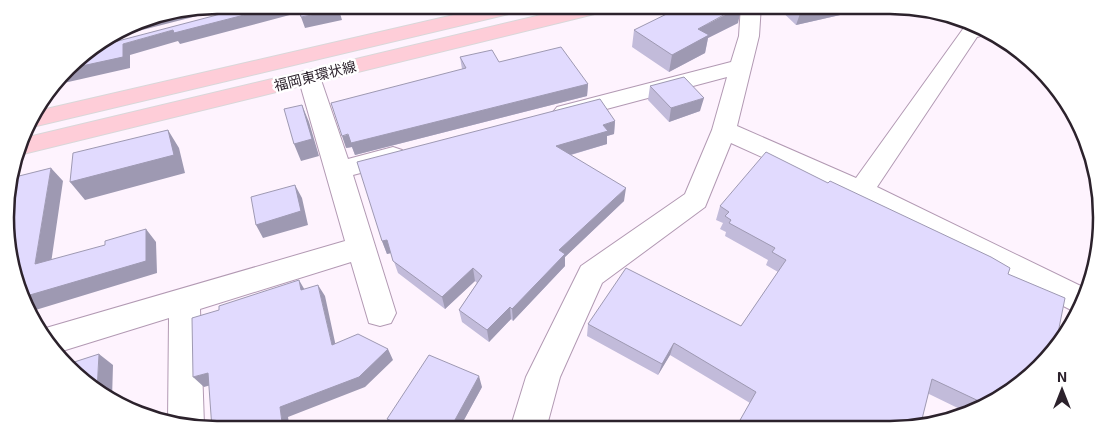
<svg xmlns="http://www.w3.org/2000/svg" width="1107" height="435" font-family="'Exo 2','Noto Sans JP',sans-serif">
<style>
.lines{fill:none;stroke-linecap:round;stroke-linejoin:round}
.minor-casing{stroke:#b299b3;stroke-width:2}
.primary-casing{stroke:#d9d7d9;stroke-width:2}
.minor{fill:#fff;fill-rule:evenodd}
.primary{fill:#fecdd8;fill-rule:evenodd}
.wall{fill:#c2bbda}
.shaded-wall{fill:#9e99b2}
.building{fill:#e1dafe;stroke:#9e99b2}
.labels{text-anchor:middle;stroke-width:5;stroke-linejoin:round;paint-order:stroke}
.street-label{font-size:14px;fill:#2c222c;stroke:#fff}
.rim{fill:none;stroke:#2c222c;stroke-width:2.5}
</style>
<rect width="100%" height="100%" fill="#fef3fe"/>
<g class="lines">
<g class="minor-casing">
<path id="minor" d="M 741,5 L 761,5 L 759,36 L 737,126 L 856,178 L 963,29 L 974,26 L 988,34 L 977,37 L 877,187 L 1089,290 L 1077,313 L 852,198 L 731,143 L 705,207 L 602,283 L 560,377 L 546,429 L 510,429 L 526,377 L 581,266 L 685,194 L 712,130 L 727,77 L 565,120 L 557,117 L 553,112 L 557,107 L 731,62 L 739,36 Z
M 309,70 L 317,72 L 320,77 L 348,159 L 393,147 L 402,150 L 406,156 L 402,162 L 353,175 L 396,313 L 391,323 L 380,326 L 369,323 L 351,262 L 200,309 L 204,425 L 203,428 L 168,422 L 169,318 L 59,352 L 39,330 L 345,241 L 298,77 L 301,72 Z"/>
</g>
<g class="primary-casing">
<path id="primary" d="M 497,5 L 532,5 L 529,9 L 522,11 L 28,128 L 33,112 Z
M 583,5 L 618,5 L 615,9 L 19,155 L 24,138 Z"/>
</g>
<use href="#minor" class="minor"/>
<use href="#primary" class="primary"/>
</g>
<path class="wall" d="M 775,5 L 852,5 L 849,13 L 796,25 Z
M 738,23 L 708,38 L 705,53 L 669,72 L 632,47 L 634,30 Z
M 460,57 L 499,62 L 588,84 L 587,96 L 355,155 L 352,147 L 346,148 L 462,69 Z
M 650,86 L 700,111 L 669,122 L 648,100 Z
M 615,121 L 614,134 L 607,136 L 607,144 L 571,155 L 624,201 L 565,257 L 565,266 L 513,321 L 511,319 L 489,342 L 462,322 L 459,310 L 477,283 L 475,281 L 445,309 L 398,273 L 391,253 L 387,254 L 382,241 Z
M 720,206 L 1008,274 L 983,408 L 968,413 L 929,394 L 750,403 L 670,355 L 658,375 L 587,336 L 588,324 L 741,326 L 778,272 L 766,265 L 768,260 L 725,236 L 726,232 L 720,229 L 723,223 L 716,220 Z
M 482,387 L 459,429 L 394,430 L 392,429 L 387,419 Z"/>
<path class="shaded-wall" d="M 218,5 L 240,5 L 111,38 L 149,16 Z
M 283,5 L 298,5 L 301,12 L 180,44 L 178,41 L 130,55 L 130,68 L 55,85 L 68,69 L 123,44 L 173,30 Z
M 814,5 L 852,5 L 849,13 L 796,25 L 802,8 Z
M 742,6 L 738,23 L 708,38 L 705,53 L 669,72 L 672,55 L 698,29 Z
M 339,10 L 342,20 L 305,28 L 301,17 Z
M 588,84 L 587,96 L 355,155 L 352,147 L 346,148 L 342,136 Z
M 704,98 L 700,111 L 669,122 L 671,108 Z
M 302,105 L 309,122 L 319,156 L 301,161 L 294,144 Z
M 615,121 L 614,134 L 607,136 L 607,144 L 556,159 L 556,146 L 603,125 Z
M 168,130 L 179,148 L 185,173 L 85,200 L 70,182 Z
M 51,168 L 63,181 L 49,277 L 35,264 Z
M 295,185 L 302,198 L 308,225 L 263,238 L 256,225 Z
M 626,188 L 624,201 L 565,257 L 565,266 L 513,321 L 512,309 L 559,250 Z
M 146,229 L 156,242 L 157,273 L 29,312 L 23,297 Z
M 387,240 L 391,253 L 387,254 L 382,241 Z
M 473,268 L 475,281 L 445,309 L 442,297 Z
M 299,280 L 306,292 L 301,290 Z
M 318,285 L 325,296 L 338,356 L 332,345 Z
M 510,307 L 511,319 L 489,342 L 487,330 Z
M 674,343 L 670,355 L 658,375 L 662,364 Z
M 388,349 L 393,360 L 365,387 L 288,417 L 290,430 L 283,430 L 280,407 Z
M 99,354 L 113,365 L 112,399 L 97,391 Z
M 208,373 L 218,383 L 204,387 L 193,377 Z
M 479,376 L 482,387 L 459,429 L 450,429 Z
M 132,403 L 146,413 L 146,417 L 132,410 Z"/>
<path class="building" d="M 255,5 L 283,5 L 174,33 L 173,30 L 123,44 L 123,57 L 68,69 L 78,58 L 95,47 Z
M 298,5 L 338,5 L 339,10 L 301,17 Z
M 685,5 L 742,5 L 698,29 L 709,35 L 672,55 L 634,30 Z
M 799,5 L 814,5 L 802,8 Z
M 561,47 L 588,84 L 351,143 L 348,134 L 342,136 L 331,103 L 466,68 L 460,57 L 492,50 L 499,62 Z
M 684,77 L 704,98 L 671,108 L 650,86 Z
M 600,99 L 615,121 L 603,125 L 608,131 L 556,146 L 626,188 L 559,250 L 565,254 L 512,309 L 510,307 L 487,330 L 459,310 L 482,276 L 473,268 L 442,297 L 393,261 L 387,240 L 382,241 L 357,162 Z
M 302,105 L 312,139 L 294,144 L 284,109 Z
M 168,130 L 174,155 L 70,182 L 73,153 Z
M 766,152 L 828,183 L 830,181 L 991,257 L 1010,268 L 1008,274 L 1065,298 L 1055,348 L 1029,377 L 982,408 L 983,403 L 932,379 L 920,427 L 918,428 L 735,429 L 756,392 L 674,343 L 662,364 L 588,324 L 626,268 L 741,326 L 786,260 L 772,252 L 775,248 L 729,223 L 731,220 L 725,216 L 729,212 L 720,206 Z
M 51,168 L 35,264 L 105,245 L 105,241 L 146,229 L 146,261 L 23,297 L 9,259 L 7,189 L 11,178 Z
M 295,185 L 301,211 L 256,225 L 251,197 Z
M 299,280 L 301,290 L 318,285 L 332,345 L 358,334 L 388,349 L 359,377 L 280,407 L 283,430 L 218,430 L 212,429 L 208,373 L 193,377 L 192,318 L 219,310 L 219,306 Z
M 99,354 L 97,391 L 88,386 L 68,364 Z
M 429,355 L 479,376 L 450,429 L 410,429 L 387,419 Z
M 132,403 L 132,410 L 124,405 Z"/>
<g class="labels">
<g class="street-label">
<text transform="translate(315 76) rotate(-14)" y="5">福岡東環状線</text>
</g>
</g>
<path d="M0 0H1107V435H0ZM217 14H890A203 203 0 0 1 1093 217V218A203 203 0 0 1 890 421H217A203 203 0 0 1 14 218V217A203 203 0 0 1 217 14Z" fill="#fff" fill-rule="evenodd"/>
<path class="rim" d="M217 14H890A203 203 0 0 1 1093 217V218A203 203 0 0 1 890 421H217A203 203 0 0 1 14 218V217A203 203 0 0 1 217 14Z"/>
<g transform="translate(1062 390)" stroke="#ffffff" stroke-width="4" paint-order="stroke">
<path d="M0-4L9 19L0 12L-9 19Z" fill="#2c222c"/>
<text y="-8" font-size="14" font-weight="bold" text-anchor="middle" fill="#2c222c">N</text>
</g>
</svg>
